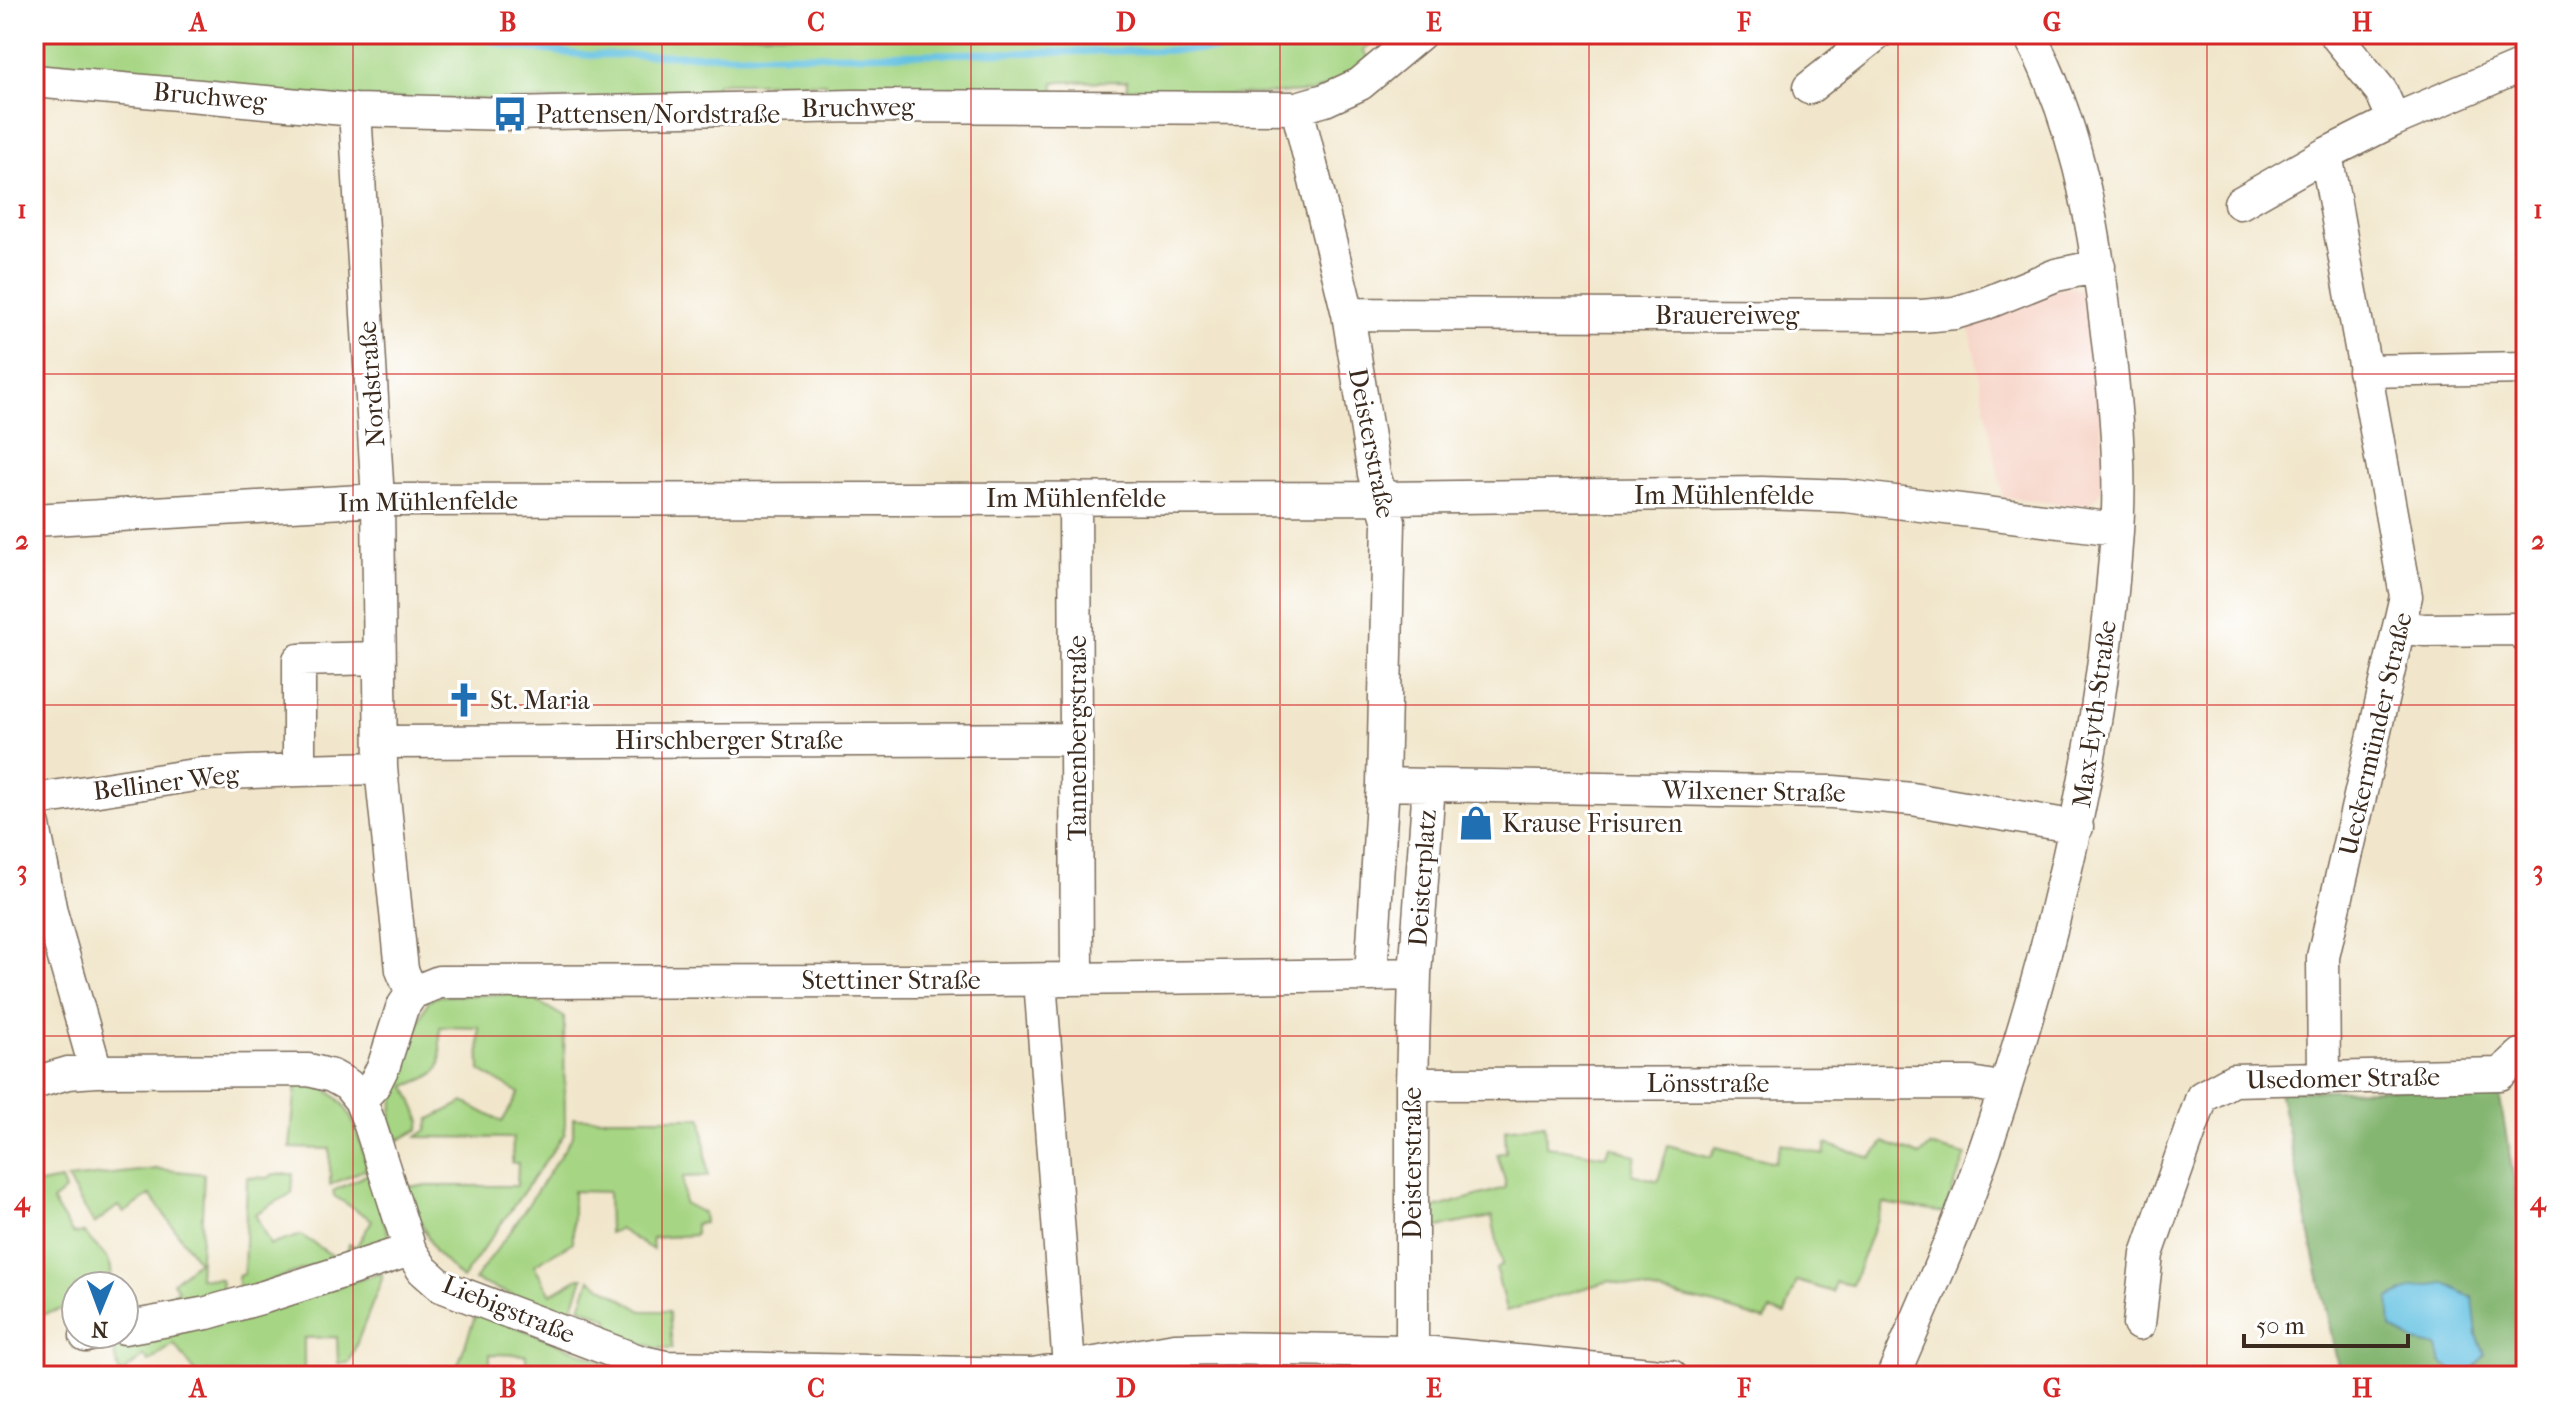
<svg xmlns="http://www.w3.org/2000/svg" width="2560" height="1410" font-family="'IM FELL French Canon',serif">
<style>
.built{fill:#f6d2c4}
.green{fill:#a6d583;stroke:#708050;stroke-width:2}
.forest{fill:#84b671;stroke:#607048;stroke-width:2;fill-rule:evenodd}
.water{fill:#64c1e2;stroke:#507680;stroke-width:2}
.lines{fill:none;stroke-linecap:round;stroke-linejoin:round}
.stream{stroke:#64c1e2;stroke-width:7}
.minor-casing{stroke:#7b6c5b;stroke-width:35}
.minor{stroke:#fff;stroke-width:32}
.grid{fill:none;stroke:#d62828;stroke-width:2;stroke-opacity:0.55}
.labels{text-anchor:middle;stroke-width:6;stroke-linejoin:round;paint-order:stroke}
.street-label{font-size:26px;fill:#3b2a1e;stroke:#fff}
.poi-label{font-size:26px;fill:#3b2a1e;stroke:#fff;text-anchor:start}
.neatline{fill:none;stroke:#d62828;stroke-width:3}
.grid-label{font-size:26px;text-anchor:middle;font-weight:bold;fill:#d62828}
</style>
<rect width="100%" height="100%" fill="#fff"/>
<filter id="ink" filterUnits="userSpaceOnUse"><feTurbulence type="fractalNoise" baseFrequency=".0125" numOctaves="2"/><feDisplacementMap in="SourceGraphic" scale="16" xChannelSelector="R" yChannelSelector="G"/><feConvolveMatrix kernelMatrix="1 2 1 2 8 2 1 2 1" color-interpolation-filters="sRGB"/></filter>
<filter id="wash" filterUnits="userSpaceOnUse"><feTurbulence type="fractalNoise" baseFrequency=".006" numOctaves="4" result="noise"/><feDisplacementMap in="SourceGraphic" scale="32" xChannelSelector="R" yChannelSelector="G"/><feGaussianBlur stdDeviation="1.8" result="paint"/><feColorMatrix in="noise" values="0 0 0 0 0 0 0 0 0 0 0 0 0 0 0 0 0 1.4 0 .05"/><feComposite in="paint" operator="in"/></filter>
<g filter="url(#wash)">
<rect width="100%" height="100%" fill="#f1e6cb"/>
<path class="built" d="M 2072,287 L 2080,290 L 2091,303 L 2104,467 L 2101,491 L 2094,501 L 2087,505 L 2077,506 L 2003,497 L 1969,326 L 2052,288 Z
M 2510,1159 L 2526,1159 L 2526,1253 L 2525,1253 Z"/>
<path class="green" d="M 34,34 L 1383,34 L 1363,50 L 1374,64 L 1314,92 L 1127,98 L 1127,81 L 1054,82 L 1053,99 L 827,100 L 826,83 L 717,83 L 716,101 L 356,99 L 34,73 Z
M 525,994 L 564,1017 L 565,1133 L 462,1279 L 435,1252 L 422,1225 L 408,1186 L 517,1186 L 518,1163 L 512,1163 L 513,1138 L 417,1137 L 427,1130 L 430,1119 L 464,1102 L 502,1122 L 519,1093 L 480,1071 L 479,1028 L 440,1027 C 438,1069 452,1070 406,1086 L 421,1121 L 419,1129 L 399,1140 C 396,1134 392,1127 391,1122 C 389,1108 420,1014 429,1000 L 439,996 Z
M 296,1084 C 350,1084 354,1126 368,1168 L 330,1185 L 330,1149 L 290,1148 Z
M 573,1118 L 702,1118 L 708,1176 L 683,1177 L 684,1203 L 703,1213 L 704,1223 L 695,1224 L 695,1235 L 652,1238 L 653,1250 L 619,1229 L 609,1233 L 608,1192 L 573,1191 L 573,1242 L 534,1265 L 551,1294 L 579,1278 L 583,1278 L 569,1317 L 474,1280 L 512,1229 L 573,1136 Z
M 1545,1124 L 1546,1146 L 1605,1156 L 1610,1146 L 1636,1156 L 1632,1174 L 1658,1181 L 1668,1145 L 1711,1157 L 1716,1147 L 1775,1162 L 1781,1143 L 1824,1155 L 1826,1144 L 1871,1158 L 1884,1142 L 1920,1156 L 1930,1146 L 1966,1155 L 1944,1213 L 1883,1203 L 1852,1285 L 1835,1282 L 1833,1292 L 1797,1281 L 1785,1314 L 1770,1311 L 1764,1320 L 1715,1305 L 1609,1281 L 1506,1311 L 1496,1269 L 1502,1265 L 1492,1217 L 1432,1228 L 1427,1210 L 1505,1188 L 1505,1181 L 1497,1154 L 1506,1152 L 1505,1129 Z
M 157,1169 L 204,1174 L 199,1278 L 221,1279 L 223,1293 L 147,1311 L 143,1306 L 151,1303 L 153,1305 L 178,1290 L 173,1282 L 198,1261 L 150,1195 L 124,1213 L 118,1206 L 94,1224 L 67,1179 Z
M 274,1174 L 293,1174 L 292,1193 L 255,1214 L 270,1245 L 301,1235 L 336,1258 L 238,1292 L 238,1275 L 244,1274 L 247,1177 L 268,1178 Z
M 369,1174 L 390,1240 L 347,1253 L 349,1244 L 356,1247 L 372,1220 L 334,1196 L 333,1191 Z
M 61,1180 L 65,1191 L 52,1201 L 73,1234 L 83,1232 C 97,1250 120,1260 108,1286 L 76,1286 L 76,1305 L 34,1317 L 34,1185 Z
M 382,1273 L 382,1279 L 349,1363 L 338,1363 L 337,1337 L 304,1338 L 304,1376 L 198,1376 L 174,1344 L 149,1362 L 144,1356 L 120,1375 L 112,1342 L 209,1324 Z
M 590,1279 L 642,1311 L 669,1311 L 672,1349 L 656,1348 L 607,1330 L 609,1319 L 580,1307 Z
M 477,1311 L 607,1363 L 611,1368 L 612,1376 L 526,1376 L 526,1355 L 490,1354 L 490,1376 L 454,1376 Z"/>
<path class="forest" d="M 2498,1087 L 2526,1253 L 2526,1376 L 2338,1376 L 2338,1366 L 2279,1091 ZM 2472,1298 L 2477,1335 L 2485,1354 L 2473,1370 L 2455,1372 L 2442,1363 L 2438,1347 Z"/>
<path class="water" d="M 2444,1283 L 2473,1298 L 2477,1335 L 2485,1354 L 2473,1371 L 2455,1372 L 2442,1363 L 2438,1347 L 2415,1342 L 2391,1329 L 2389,1299 L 2411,1288 Z"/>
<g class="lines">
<path class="stream" d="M 466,34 L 509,46 L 583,55 L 862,55 L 1268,49 L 1309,34"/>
</g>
</g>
<g filter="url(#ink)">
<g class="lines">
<g class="minor-casing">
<path id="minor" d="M 2335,34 L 2381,91 L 2394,120
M 34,81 L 355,110 L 510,114 L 854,106 L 1297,108 L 1325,100 L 1360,84 L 1420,34
M 1809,88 L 1877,34
M 1297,108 L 1348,314 L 1374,474 L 1389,522 L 1383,784 L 1371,975 L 1415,974 L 1429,785 L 1383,784
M 355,110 L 378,500 L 381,768 L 402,970 L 412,993
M 2240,203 L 2326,154 L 2394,120 L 2526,64
M 1348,314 L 1922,316 L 1955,313 L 1984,304 L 2056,275 L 2099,266
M 2364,371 L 2526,368
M 1075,498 L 1077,979
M 34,520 L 378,500 L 1382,498 L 1762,493 L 1846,496 L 2117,529
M 2400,627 L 2424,630 L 2517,629 L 2526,636
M 379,658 L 299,660 L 299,770 L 381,768
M 381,742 L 1077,739
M 1429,785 L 1833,792 L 1912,799 L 2077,827
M 34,800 L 201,774 L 299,770
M 34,826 L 51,912 L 96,1071
M 1040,980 L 1069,1367
M 2324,1079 L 2323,957 L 2406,596 L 2326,154
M 34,1083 L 68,1073 L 96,1071 L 309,1070 L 332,1076 L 348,1085 L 360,1100 L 369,1122 L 410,1250 L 423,1270 L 441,1286 L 639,1361 L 666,1367 L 1033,1374 L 1175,1349 L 1215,1348 L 1412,1351 L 1671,1376
M 1412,1084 L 1971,1083 L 2005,1089
M 360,1100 L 374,1085 L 384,1065 L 402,1008 L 412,993 L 439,982 L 919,981 L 1371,975
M 2139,1324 L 2147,1254 L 2202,1097 L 2233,1080 L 2500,1074 L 2521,1055 L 2526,1055
M 124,1328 L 207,1313 L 264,1297 L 410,1250
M 86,1336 L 94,1334
M 1412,1351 L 1412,1084 L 1415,974
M 1893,1376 C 1919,1314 1948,1252 1971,1189 C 2047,977 2102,757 2117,531 C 2122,457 2113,381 2104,308 C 2092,212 2075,121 2029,34"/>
</g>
<use href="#minor" class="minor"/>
</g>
</g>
<path class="grid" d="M 353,34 L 353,1376M 662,34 L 662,1376M 971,34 L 971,1376M 1280,34 L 1280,1376M 1589,34 L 1589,1376M 1898,34 L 1898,1376M 2207,34 L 2207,1376M 34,374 L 2526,374M 34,705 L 2526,705M 34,1036 L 2526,1036"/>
<defs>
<g id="bus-bare" transform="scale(2.76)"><path d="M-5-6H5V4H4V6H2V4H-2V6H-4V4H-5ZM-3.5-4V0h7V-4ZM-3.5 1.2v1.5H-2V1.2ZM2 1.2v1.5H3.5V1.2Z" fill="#1f6fb2" stroke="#fff" stroke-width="2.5" paint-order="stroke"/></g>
<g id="church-bare" transform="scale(2.76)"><path d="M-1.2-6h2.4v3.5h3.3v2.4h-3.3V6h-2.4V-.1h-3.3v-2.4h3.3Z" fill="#1f6fb2" stroke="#fff" stroke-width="2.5" paint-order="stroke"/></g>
<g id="shop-bare" transform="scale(2.76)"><path d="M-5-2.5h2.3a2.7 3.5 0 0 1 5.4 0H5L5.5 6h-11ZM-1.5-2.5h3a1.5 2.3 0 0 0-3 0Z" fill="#1f6fb2" stroke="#fff" stroke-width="2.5" paint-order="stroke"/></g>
</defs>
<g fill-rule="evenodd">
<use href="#bus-bare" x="510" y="114"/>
<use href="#church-bare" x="464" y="700"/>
<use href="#shop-bare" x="1476" y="823"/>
</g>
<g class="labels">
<g class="street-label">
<text transform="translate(210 96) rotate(5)" y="9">Bruchweg</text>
<text transform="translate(858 107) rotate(-1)" y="9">Bruchweg</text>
<text x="1727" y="324">Brauereiweg</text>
<text transform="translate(371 384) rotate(-94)" y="9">Nordstraße</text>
<text transform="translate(1372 443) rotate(79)" y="9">Deisterstraße</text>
<text x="1724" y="504">Im Mühlenfelde</text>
<text x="1076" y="507">Im Mühlenfelde</text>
<text transform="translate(428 501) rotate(-1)" y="9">Im Mühlenfelde</text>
<text transform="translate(2094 714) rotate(-82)" y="9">Max-Eyth-Straße</text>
<text transform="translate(2375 734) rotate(-77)" y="9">Ueckermünder Straße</text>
<text transform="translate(1077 738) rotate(-90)" y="9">Tannenbergstraße</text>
<text x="729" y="749">Hirschberger Straße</text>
<text transform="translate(166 782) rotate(-7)" y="9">Belliner Weg</text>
<text transform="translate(1754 791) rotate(1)" y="9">Wilxener Straße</text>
<text transform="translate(1422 878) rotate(-86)" y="9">Deisterplatz</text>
<text x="891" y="989">Stettiner Straße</text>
<text transform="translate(2343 1078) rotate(-1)" y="9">Usedomer Straße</text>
<text x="1708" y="1092">Lönsstraße</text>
<text transform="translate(1412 1163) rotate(-90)" y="9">Deisterstraße</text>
<text transform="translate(509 1309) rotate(22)" y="9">Liebigstraße</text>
</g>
<g class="poi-label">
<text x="536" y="123">Pattensen/Nordstraße</text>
<text x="490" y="709">St. Maria</text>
<text x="1502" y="832">Krause Frisuren</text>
</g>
</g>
<rect width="2560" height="1410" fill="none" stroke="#fff" stroke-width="88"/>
<g transform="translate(100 1310) rotate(181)"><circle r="38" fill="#ffffff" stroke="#b1aaa5" stroke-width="2"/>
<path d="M0-6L14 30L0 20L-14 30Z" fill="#1f6fb2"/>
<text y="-12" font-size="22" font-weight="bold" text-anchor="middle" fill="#3b2a1e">N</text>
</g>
<path d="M2244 1334v12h164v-12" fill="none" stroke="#3b2a1e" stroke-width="4"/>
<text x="2256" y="1334" font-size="24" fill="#3b2a1e" stroke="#ffffff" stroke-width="6" paint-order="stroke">50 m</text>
<rect x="44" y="44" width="2472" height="1322" class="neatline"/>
<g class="grid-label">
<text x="198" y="31">A</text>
<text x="508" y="31">B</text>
<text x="816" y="31">C</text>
<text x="1126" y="31">D</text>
<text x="1434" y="31">E</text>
<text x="1744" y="31">F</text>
<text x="2052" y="31">G</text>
<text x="2362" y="31">H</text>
<text x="22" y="218">1</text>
<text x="2538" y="218">1</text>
<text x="22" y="549">2</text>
<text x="2538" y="549">2</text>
<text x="22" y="879">3</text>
<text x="2538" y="879">3</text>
<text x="22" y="1210">4</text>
<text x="2538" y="1210">4</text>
<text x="198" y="1397">A</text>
<text x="508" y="1397">B</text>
<text x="816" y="1397">C</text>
<text x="1126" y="1397">D</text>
<text x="1434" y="1397">E</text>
<text x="1744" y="1397">F</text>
<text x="2052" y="1397">G</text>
<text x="2362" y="1397">H</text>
</g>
</svg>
